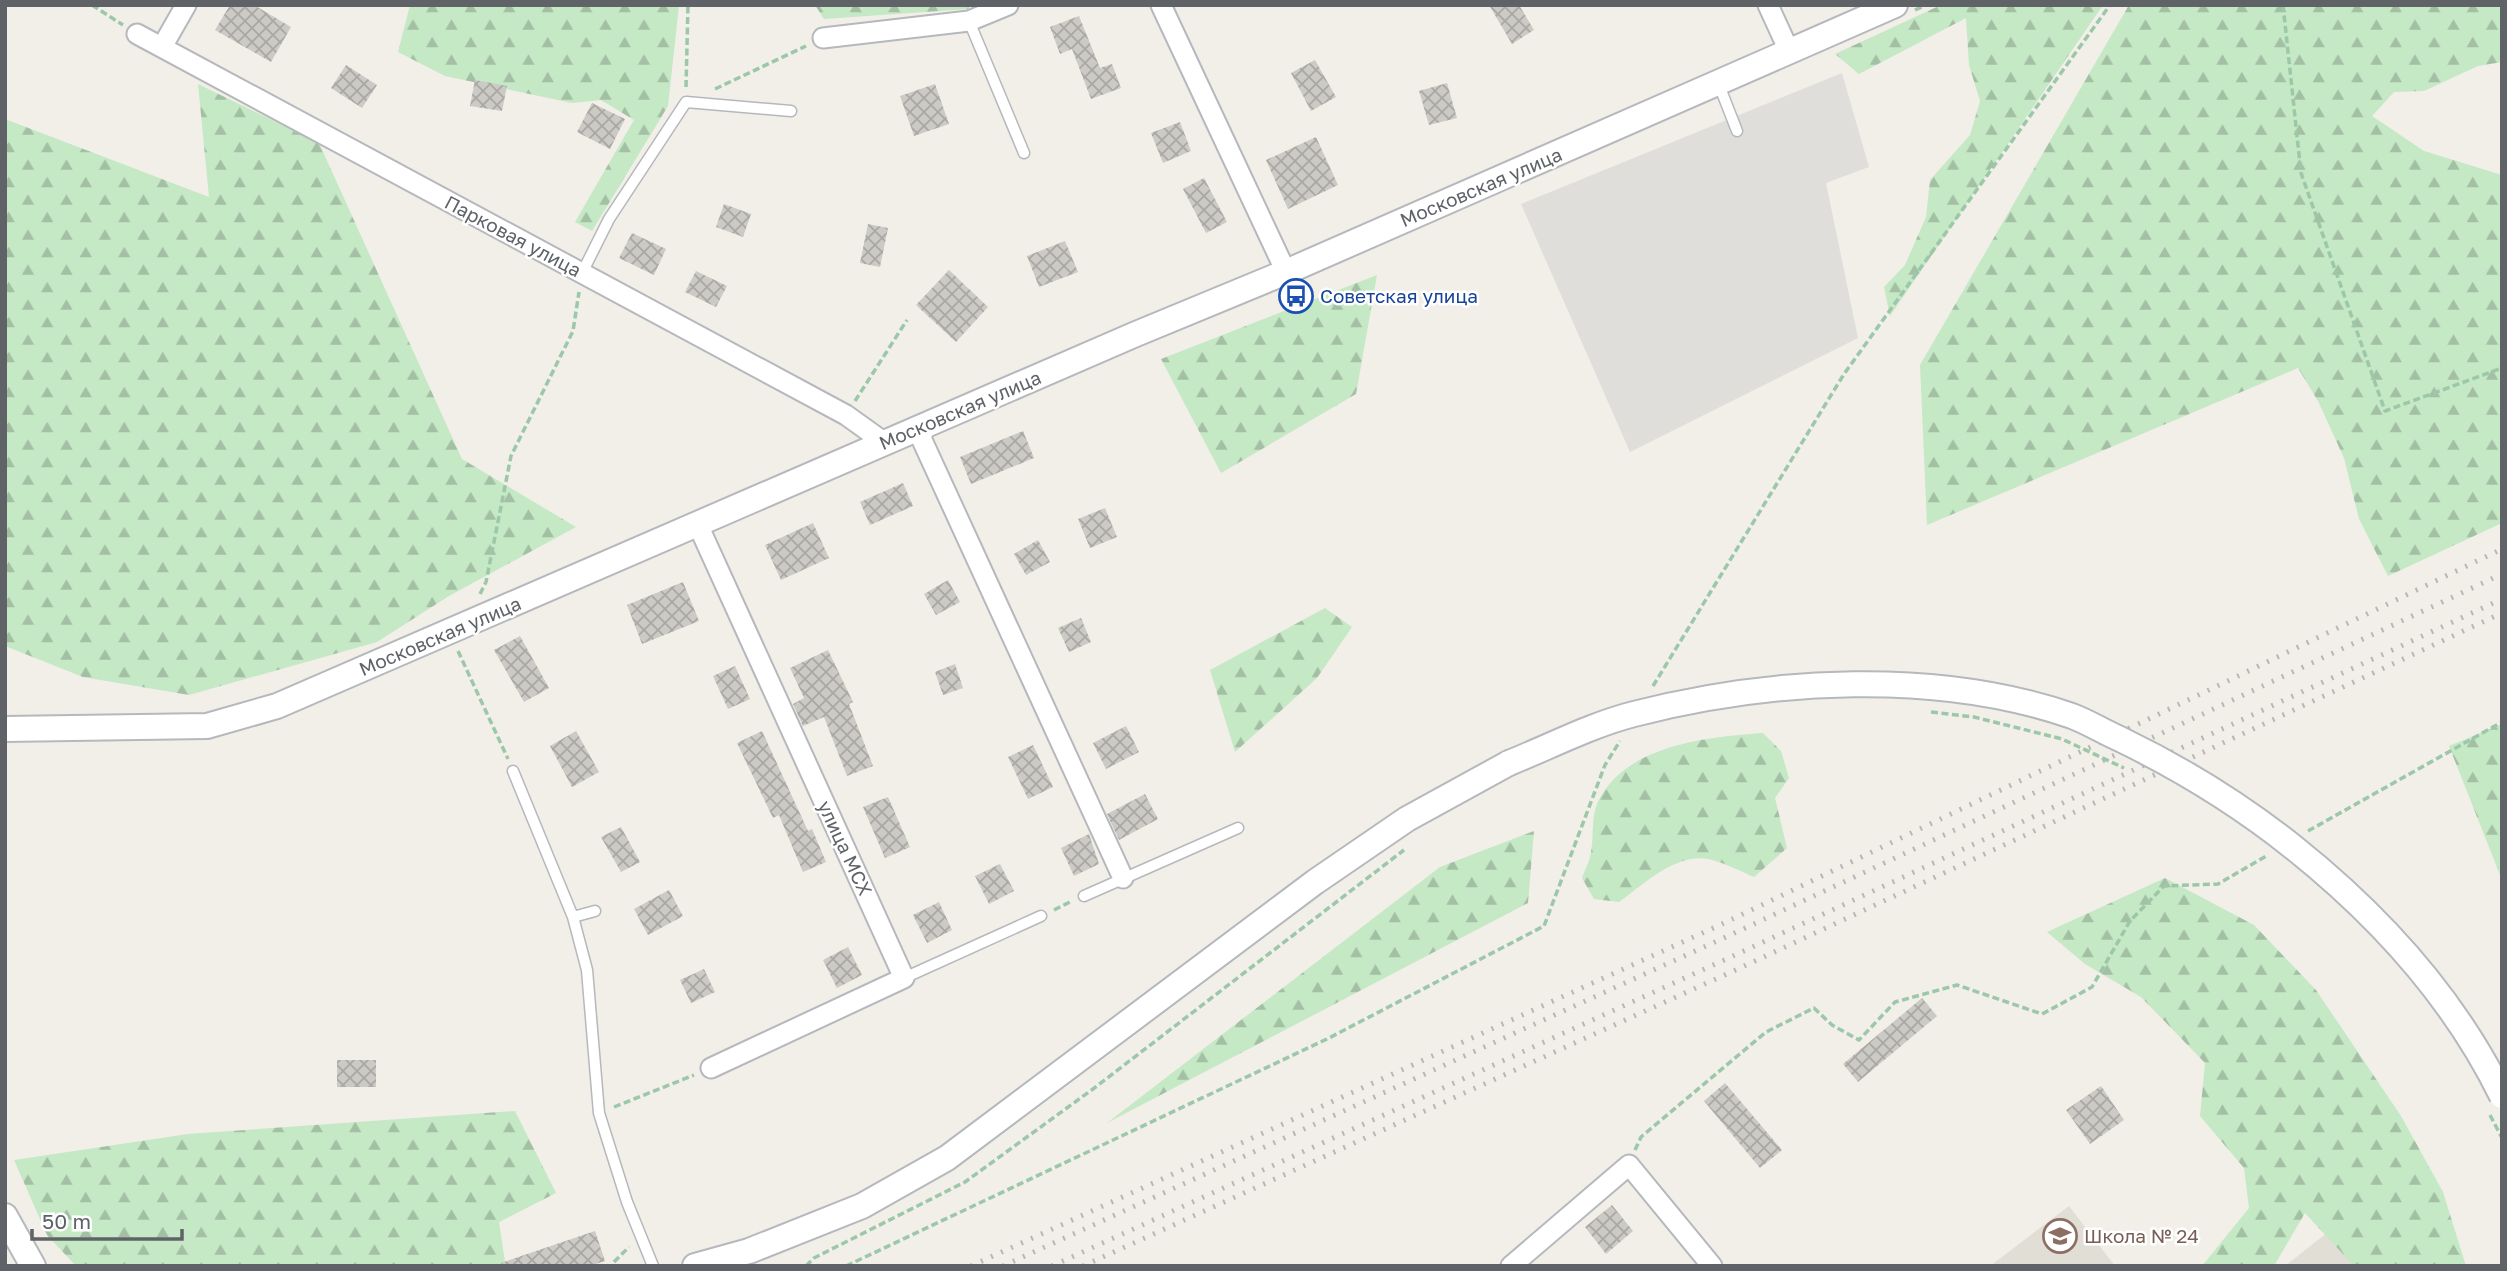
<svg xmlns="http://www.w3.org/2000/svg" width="2507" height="1271" font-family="'Golos Text',sans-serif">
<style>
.industrial{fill:#e0deda}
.education{fill:#e1ded6}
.forest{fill:url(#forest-firs)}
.building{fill:url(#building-cross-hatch)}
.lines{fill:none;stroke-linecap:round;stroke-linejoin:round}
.service-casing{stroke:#b5b8bc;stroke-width:13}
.minor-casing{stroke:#b5b8bc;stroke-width:23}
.tertiary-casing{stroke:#b5b8bc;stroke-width:28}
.path{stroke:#9cc7a9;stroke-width:3.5;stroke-dasharray:7 3.5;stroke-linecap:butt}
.service{stroke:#fff;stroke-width:10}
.minor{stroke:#fff;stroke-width:19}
.tertiary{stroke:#fff;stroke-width:24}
.rail{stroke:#b6b7b8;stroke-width:5;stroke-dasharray:2 9;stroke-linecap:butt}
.tertiary-bridge-casing{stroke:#b5b8bc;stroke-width:28;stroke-linecap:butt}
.path-bridge{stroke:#9cc7a9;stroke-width:3.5;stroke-dasharray:7 3.5;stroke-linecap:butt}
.tertiary-bridge{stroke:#fff;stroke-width:24}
.labels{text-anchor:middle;stroke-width:5;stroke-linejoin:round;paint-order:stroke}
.street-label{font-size:19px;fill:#5f6368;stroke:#fff}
.transit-label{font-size:19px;fill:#164399;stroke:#fff;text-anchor:start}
.education-label{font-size:19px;fill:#785e54;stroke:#fff;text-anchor:start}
</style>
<defs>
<pattern id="forest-firs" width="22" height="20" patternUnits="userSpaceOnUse" patternTransform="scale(1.75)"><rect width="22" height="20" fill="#c5e8c5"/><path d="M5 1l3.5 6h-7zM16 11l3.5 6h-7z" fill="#a3c0a4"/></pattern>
<pattern id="building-cross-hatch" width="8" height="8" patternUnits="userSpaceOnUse" patternTransform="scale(1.75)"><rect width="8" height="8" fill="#cccac5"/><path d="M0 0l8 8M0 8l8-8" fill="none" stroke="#a9a8a4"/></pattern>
</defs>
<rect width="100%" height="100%" fill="#f1efe8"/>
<path class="industrial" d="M 1842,73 L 1869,167 L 1826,183 L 1858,338 L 1630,452 L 1521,204 Z"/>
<path class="education" d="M 2069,1206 L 2115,1266 L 1990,1266 Z
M 2333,1228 L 2361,1266 L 2285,1266 Z"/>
<path class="forest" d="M 410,5 L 679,5 L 668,106 L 592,231 L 575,222 L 634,120 L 601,100 L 572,103 L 445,76 L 398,52 Z
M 815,5 L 970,5 L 968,9 L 824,19 Z
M 1941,5 L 2103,5 L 1890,316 L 1884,287 L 1905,265 L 1926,217 L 1930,180 L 1970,135 L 1980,101 L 1969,65 L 1966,18 L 1859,74 L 1835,54 Z
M 2129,5 L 2502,5 L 2502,62 L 2478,66 L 2424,91 L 2394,92 L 2372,116 L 2424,151 L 2502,175 L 2502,523 L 2388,576 L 2359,519 L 2344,458 L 2318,401 L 2298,368 L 1927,525 L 1920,365 Z
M 198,84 L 319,143 L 462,459 L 576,527 L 449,596 L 377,642 L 189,695 L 83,677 L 5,646 L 5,119 L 209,197 Z
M 1377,275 L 1356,394 L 1221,473 L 1161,359 Z
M 1325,608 L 1352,627 L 1317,678 L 1235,752 L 1210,670 Z
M 2502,724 L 2502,880 L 2449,746 Z
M 1763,733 L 1781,751 L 1789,778 L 1775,798 L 1787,848 L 1754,877 C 1740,871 1723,862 1708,859 C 1675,853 1643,885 1619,902 L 1594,899 L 1582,878 C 1585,869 1590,861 1591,852 C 1594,837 1591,819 1597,804 C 1623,745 1707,737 1763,733 Z
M 1534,831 L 1528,903 L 1107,1123 L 1440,867 Z
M 2165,878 L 2254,925 L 2316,990 L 2401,1116 L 2443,1192 L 2466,1266 L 2354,1266 L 2305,1213 L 2274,1266 L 2202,1266 L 2249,1208 L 2244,1168 L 2200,1116 L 2205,1063 L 2141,997 L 2085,964 L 2047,932 Z
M 515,1111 L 556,1193 L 499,1222 L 505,1262 L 500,1266 L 76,1266 L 47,1235 L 14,1160 L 188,1134 Z"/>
<path class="building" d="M 230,5 L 254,5 L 291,27 L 271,62 L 215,30 Z
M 1489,5 L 1519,5 L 1534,30 L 1512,44 Z
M 1079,16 L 1100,68 L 1112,64 L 1121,88 L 1091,99 L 1072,49 L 1060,54 L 1050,27 Z
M 1315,60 L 1336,97 L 1311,111 L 1291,73 Z
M 346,65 L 377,85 L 362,108 L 331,88 Z
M 475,80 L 507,86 L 502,111 L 470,106 Z
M 1447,83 L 1457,118 L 1429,125 L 1419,91 Z
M 935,84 L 949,124 L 914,136 L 900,96 Z
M 592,103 L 625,119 L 610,149 L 577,132 Z
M 1180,122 L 1191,151 L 1163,163 L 1151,133 Z
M 1316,137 L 1338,185 L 1288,209 L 1266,160 Z
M 1204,178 L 1227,222 L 1206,233 L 1183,189 Z
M 724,204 L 751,214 L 743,237 L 716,227 Z
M 868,224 L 888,228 L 880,267 L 860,263 Z
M 632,233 L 666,249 L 654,275 L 619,258 Z
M 1065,241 L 1078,272 L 1039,287 L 1027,256 Z
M 949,270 L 988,307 L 956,342 L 916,305 Z
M 696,271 L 727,286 L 716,307 L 685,292 Z
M 1023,431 L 1034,458 L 971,484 L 960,457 Z
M 903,483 L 913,506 L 870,525 L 860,502 Z
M 1105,508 L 1117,537 L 1090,548 L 1078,519 Z
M 813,523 L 829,558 L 781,580 L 765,545 Z
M 1038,540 L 1050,562 L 1026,575 L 1014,554 Z
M 948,580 L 960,602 L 936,615 L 924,594 Z
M 683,582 L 699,621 L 642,644 L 627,605 Z
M 1081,618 L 1091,642 L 1069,652 L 1058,628 Z
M 520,636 L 549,688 L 524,702 L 494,650 Z
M 828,650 L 853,702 L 849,704 L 873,766 L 847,776 L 824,717 L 803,726 L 793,704 L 804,698 L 790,668 Z
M 955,664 L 963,688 L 943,695 L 935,672 Z
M 735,666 L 750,699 L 728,709 L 713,676 Z
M 1126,726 L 1139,752 L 1106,769 L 1093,743 Z
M 576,731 L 599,772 L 572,787 L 550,746 Z
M 762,731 L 808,831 L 812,829 L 826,862 L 803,872 L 779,815 L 773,818 L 737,743 Z
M 1033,745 L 1053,787 L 1028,799 L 1008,757 Z
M 1145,794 L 1158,819 L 1119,840 L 1107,814 Z
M 888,797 L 910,847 L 885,858 L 863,807 Z
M 621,827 L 640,862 L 621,872 L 601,837 Z
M 1089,834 L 1099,864 L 1074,876 L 1061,848 Z
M 1000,864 L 1014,891 L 989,904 L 975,876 Z
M 669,890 L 683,916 L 648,935 L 634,909 Z
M 939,902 L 952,930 L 927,943 L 913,915 Z
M 848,947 L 862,975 L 837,988 L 823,960 Z
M 704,969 L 715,992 L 691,1003 L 680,980 Z
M 1922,998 L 1937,1016 L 1858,1082 L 1843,1064 Z
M 337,1060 L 376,1060 L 376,1087 L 337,1087 Z
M 1725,1083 L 1782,1150 L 1760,1168 L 1704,1101 Z
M 2101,1086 L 2124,1120 L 2090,1144 L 2066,1110 Z
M 1612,1205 L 1633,1231 L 1606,1254 L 1585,1227 Z
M 595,1231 L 605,1261 L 589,1266 L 501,1266 L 501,1263 Z"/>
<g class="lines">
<g class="service-casing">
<path id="service" d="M 969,21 L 1024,153
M 1719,85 L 1737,131
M 582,273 L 609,219 L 686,102 L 791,111
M 513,771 L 573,917 L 587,970 L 599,1113 L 627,1202 L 653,1266
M 1084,896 L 1238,828
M 573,917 L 595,911
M 904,978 L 1041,916"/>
</g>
<g class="minor-casing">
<path id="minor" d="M 1161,5 L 1286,272
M 1768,5 L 1790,53
M 137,34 L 846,415 L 885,443
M 823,38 L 969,21 L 1008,5
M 162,47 L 186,5
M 922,427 L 922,440 L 1123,878
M 698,525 L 904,978 L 711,1068
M 1511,1266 L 1629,1165 L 1712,1266"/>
</g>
<g class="tertiary-casing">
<path id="tertiary" d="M 5,729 L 207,726 L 277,706 L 1136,334 L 1286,272 L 1895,5
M 5,1216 L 33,1266
M 695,1266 L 749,1251 L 862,1206 L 947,1158 L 1315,882 L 1407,819 L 1509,763"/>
</g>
<path class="path" d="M 92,5 L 123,25
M 2283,5 L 2301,173 L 2385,411 L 2502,368
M 1915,10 L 1926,5
M 686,87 L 688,5
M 715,89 L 806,46
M 855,401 L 907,320
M 480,594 L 486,582 L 511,456 L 573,331 L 579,292
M 458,651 L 508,759
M 1653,686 L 1844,374 L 2110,5
M 2308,831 L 2502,722
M 1054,910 L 1072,901
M 614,1107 L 694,1075
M 1635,1150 L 1641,1137 L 1766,1032 L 1814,1008 L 1832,1025 L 1859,1040 L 1895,1002 L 1957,985 L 2042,1014 L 2092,987 L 2130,921 L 2164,886 L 2218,884 L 2268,855
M 614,1262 L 629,1247
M 806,1266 L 814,1258 L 965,1182 L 1093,1089 L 1404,850
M 846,1266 L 1327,1039 L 1544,926 L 1605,765 L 1620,741"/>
<use href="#service" class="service"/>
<use href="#minor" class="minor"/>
<use href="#tertiary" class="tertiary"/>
<path class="rail" d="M 971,1266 L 1720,925 L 2502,549
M 1003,1266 L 1726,937 L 2502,574
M 1052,1266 L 1733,956 L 2502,599
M 1083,1266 L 1740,968 L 2502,613"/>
<g class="tertiary-bridge-casing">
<path id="tertiary-bridge" d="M 1509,763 C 1549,747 1591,725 1634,714 C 1770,679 1937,669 2072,716 C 2088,722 2104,732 2120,739 C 2182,769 2239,804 2293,847 C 2377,914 2454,998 2502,1096"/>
</g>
<path class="path-bridge" d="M 1931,712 L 1974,717 L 2062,739 L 2124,768
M 2490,1115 L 2502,1138"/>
<use href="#tertiary-bridge" class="tertiary-bridge"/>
</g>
<defs>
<g id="bus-ring" transform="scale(1.75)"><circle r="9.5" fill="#fff" stroke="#1a4fb4" stroke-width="1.5"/><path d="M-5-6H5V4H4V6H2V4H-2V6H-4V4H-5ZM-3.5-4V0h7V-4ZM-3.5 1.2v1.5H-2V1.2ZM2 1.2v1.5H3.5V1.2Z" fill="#1a4fb4"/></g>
<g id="school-ring" transform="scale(1.75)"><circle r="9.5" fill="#fff" stroke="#8d6e63" stroke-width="1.5"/><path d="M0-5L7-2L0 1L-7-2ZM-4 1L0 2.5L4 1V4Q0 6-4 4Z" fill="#8d6e63"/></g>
</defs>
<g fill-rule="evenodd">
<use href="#bus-ring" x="1296" y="296"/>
<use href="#school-ring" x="2060" y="1236"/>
</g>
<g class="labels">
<g class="street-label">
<text transform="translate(1481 187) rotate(-23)" y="7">Московская улица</text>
<text transform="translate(513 236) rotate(28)" y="7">Парковая улица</text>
<text transform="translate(960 410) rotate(-23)" y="7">Московская улица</text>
<text transform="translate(440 636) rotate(-23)" y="7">Московская улица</text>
<text transform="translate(845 848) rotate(65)" y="7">улица МСХ</text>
</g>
<g class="transit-label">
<text x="1320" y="303">Советская улица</text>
</g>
<g class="education-label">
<text x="2084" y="1243">Школа № 24</text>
</g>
</g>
<rect width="2507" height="1271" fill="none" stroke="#5f6368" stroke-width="14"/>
<path d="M32 1229v10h150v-10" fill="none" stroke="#5f6368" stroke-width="3.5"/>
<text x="42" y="1229" font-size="21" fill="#5f6368" stroke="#ffffff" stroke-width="5" paint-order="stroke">50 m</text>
</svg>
